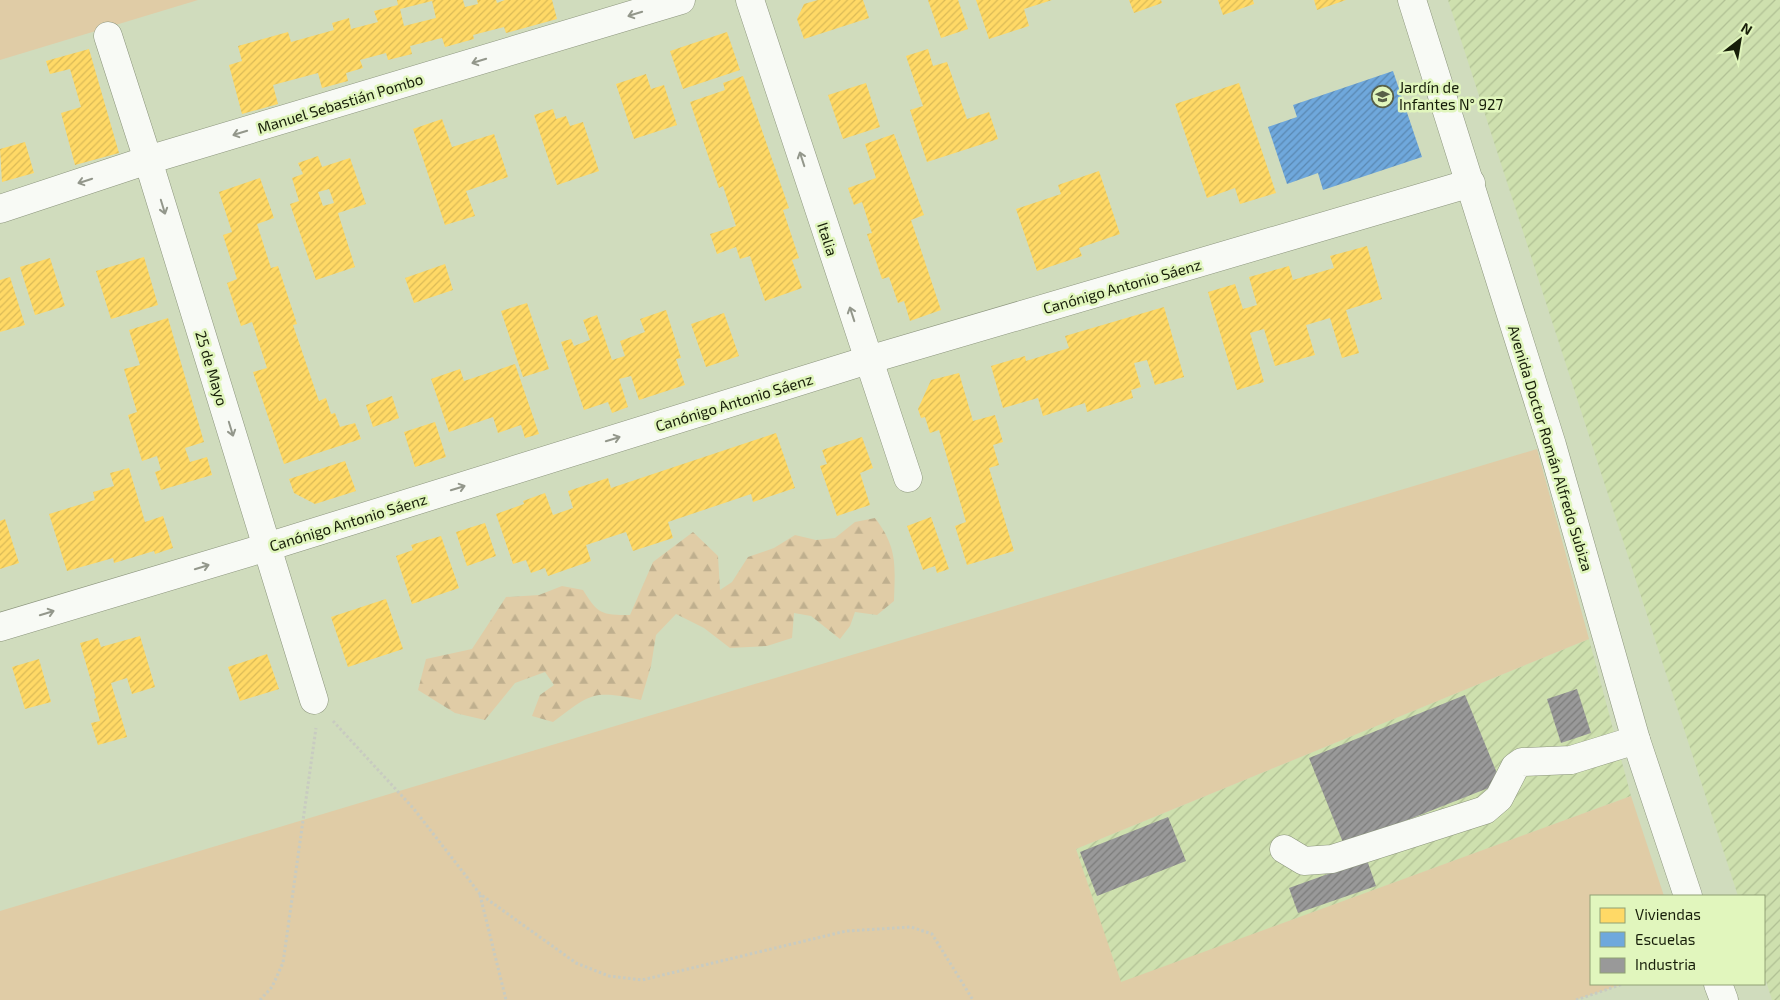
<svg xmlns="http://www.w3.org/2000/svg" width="1780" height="1000" font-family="'Exo 2',sans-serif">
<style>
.industrial{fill:url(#industrial-furrows)}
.green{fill:#e0cca6}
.forest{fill:url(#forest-firs)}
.homes{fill:url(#homes-hatch);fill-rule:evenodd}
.schools{fill:url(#schools-hatch)}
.industry{fill:url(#industry-hatch)}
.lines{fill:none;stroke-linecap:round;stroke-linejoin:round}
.minor-casing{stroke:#8b947c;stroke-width:29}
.major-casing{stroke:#8b947c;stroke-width:29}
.path{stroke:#c8cbc1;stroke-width:3;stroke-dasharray:2.5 2.5;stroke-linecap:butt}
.minor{stroke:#f8faf5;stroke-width:28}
.major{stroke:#f8faf5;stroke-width:28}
.oneway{stroke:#93978b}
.labels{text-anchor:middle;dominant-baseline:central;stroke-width:5;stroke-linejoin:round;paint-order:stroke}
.poi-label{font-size:15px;fill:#171e09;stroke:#e1f6bd;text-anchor:start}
.street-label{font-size:15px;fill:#171e09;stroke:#e1f6bd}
</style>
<defs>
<pattern id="industrial-furrows" width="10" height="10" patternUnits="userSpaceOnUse" patternTransform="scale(1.25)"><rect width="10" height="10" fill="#cee0ae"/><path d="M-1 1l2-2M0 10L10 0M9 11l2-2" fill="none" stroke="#b0c094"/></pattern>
<pattern id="forest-firs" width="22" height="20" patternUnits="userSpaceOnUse" patternTransform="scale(1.25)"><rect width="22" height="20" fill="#e0cca6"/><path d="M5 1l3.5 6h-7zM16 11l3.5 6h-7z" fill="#bfaf8e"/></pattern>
<pattern id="homes-hatch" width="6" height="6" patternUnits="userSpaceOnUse" patternTransform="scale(1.25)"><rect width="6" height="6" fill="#ffd966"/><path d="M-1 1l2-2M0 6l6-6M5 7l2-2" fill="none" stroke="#daba57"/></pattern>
<pattern id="schools-hatch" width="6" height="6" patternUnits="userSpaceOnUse" patternTransform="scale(1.25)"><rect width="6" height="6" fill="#6fa8dc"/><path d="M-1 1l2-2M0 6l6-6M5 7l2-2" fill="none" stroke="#5a88b1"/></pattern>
<pattern id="industry-hatch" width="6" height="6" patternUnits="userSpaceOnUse" patternTransform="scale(1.25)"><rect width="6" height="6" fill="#999"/><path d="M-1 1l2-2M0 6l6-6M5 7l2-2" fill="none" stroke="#7c7c7b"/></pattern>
</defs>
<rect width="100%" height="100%" fill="#d0dcbd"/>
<!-- industrial -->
<g class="industrial">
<path d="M1448,0H1780V1000H1772L1764,975V896H1738Z"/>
<path d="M1589,639L1631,796L1120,983L1076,849Z"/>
</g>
<!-- green -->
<g class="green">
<path d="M0,0H198L0,60Z"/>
<path d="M1537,449L1589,639L1076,849L1121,982L1631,796L1664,896H1591V984H1623L1575,1000H0V911Z"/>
</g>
<!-- forest -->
<path class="forest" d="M875,518C898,548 895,566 894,601L877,615L855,612L850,626L840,639L811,616L794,613L792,638L767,646L730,648L704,628L676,614L656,635L651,666L641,700C592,690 592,693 553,722L532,716L540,695L554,685L545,672L515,683L485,720L455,713L418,690L426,659L472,649L506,597L539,595L562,586L583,590C598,614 601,615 630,615L653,562L693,532L718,556L720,590L732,582L748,557L774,548L795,535L816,540L835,538L855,522Z"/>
<!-- homes -->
<g class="homes">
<path d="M397,0H463L465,7L478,4L477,0H496L497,3L505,0H552L557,19L506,33L504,27L473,35L474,39L445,47L442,38L410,46L412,54L388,60L386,53L360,60L363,68L346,73L348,81L322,88L318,73L273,85L278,104L242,114L229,65L242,61L238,46L288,32L291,42L334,30L332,23L349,18L351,29L378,22L374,11L398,5ZM432,1L436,18L404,26L400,9Z"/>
<path d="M818,0H863L869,18L804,39L797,19L804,4Z"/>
<path d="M928,0H958L968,29L941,38Z"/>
<path d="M976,0H1052L1024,9L1029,26L989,39Z"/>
<path d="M1129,0H1161L1162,3L1134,13Z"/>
<path d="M1218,0H1253L1254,4L1223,15Z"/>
<path d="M1314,0H1346L1317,10Z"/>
<path d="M727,32L740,70L683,89L670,51Z"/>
<path d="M89,49L119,153L75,165L61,113L81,107L70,69L50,74L46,61Z"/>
<path d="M928,49L933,66L947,62L967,119L989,112L998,139L927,162L910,110L923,106L906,56Z"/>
<path d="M646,74L651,89L664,85L677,125L634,139L616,84Z"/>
<path d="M743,76L789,208L783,210L799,258L792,260L802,288L765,301L750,256L740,259L736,247L717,254L710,234L736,226L723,186L719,188L690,102L725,90L723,83Z"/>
<path d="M866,83L880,127L843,139L828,95Z"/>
<path d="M1239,83L1276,193L1240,204L1235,188L1207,198L1175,104Z"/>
<path d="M553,109L556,119L566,116L570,126L583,122L599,171L557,185L534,115Z"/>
<path d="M442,119L452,147L494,134L508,177L466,191L475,216L445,225L413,129Z"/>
<path d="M894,134L924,215L911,220L941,310L910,321L904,301L898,303L889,277L882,279L867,234L872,233L862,202L854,205L848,188L876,178L865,144Z"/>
<path d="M25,142L34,173L2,182L0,149Z"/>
<path d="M318,156L322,167L350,158L366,204L338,213L355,267L316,280L290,204L299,201L292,178L303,174L298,163ZM329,189L334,203L323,206L318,192Z"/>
<path d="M1099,171L1120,234L1079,248L1082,256L1037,271L1016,209L1061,194L1058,185Z"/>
<path d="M260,178L274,218L257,224L271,268L278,266L297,324L293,325L319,401L326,398L331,414L335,413L340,427L355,423L361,439L284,464L253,372L267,368L252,322L241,326L227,283L237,279L223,235L232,232L219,192Z"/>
<path d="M1367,246L1382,299L1346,310L1359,353L1342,358L1330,318L1306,325L1315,355L1275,366L1264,329L1250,333L1264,382L1237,390L1208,292L1235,284L1243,309L1257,305L1249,277L1289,266L1293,280L1334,268L1330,256Z"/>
<path d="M144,257L158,305L111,319L96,271Z"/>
<path d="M50,258L65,306L35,315L20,267Z"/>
<path d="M445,264L453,290L414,303L405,278Z"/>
<path d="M10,277L25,325L0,332V280Z"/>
<path d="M527,303L549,369L523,377L501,311Z"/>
<path d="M1164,307L1184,377L1155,385L1147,360L1134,363L1141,387L1131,390L1133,398L1087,412L1085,403L1043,416L1038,398L1003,408L991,366L1025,356L1026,361L1069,348L1065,336Z"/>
<path d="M666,310L681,358L676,359L685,385L639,400L631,376L619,379L628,407L612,413L608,402L584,410L561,342L571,339L574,346L590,340L583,320L597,315L612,360L625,356L620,341L645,332L640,319Z"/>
<path d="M724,313L739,356L706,367L691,324Z"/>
<path d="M168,318L204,442L185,448L190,462L207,457L212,475L161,490L155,472L161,470L157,456L142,461L128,415L137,412L124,369L140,365L129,330Z"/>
<path d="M515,364L539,434L525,438L521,425L498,433L493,417L449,432L431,379L460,369L464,381Z"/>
<path d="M959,373L973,421L995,415L1003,442L993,445L999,465L989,468L1014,551L967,565L955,526L966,522L939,430L930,433L925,417L921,418L918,409L931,380Z"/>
<path d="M392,396L399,418L373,427L366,405Z"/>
<path d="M435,422L446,457L415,467L404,432Z"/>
<path d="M776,433L795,488L753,502L751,494L668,522L673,538L633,551L626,532L586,545L591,561L548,576L545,568L531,573L526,560L513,564L496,514L524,504L523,501L545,493L553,515L573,508L568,491L608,478L611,488Z"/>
<path d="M862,437L873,468L860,473L870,505L837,516L820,466L827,464L822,450Z"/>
<path d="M345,461L356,491L315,504L294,493L289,479Z"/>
<path d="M129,468L145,522L163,516L173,548L155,554L154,551L114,563L113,558L67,571L49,514L95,500L93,492L114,486L110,473Z"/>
<path d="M931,517L949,569L937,573L935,566L923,570L907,526Z"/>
<path d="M5,519L19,563L0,569V521Z"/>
<path d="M485,523L496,556L467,566L456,532Z"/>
<path d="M441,536L459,588L412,604L396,556L413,550L411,545Z"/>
<path d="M386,599L403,649L348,667L331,617Z"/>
<path d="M140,636L155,687L132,694L127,678L111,683L127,737L98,745L91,723L100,721L94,699L96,698L80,643L98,638L101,647Z"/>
<path d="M267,654L279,689L240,701L228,667Z"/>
<path d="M39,659L51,702L25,709L12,667Z"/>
</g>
<!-- schools -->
<path class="schools" d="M1393,71L1422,157L1323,190L1318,173L1287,184L1268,127L1297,117L1293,105Z"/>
<!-- industry -->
<g class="industry">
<path d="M1577,689L1591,733L1561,743L1547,699Z"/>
<path d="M1465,695L1501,783L1344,845L1309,758Z"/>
<path d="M1168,817L1186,861L1097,896L1080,852Z"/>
<path d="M1367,860L1376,886L1298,913L1289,888Z"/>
</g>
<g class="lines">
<defs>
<g id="minor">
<path d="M750,0L908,478"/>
<path d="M108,36L148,160L314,700"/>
<path d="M0,209L148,160L681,0"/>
<path d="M0,627L267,547L868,360L1471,183"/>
<path d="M1284,849L1304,861L1332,859L1485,810L1499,798L1515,767L1522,762L1571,760L1636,740"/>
</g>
<g id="major">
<path d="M1412,0L1552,445L1636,740L1688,896"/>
<path d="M1718,984L1724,1000"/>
</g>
</defs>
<!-- minor casing -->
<use href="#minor" class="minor-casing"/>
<!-- major casing -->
<use href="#major" class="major-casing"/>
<!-- path -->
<g class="path">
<path d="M333,721L414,809L480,894L576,963L609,976L642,980L846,931L911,927L932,934L973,1000"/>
<path d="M480,895L506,1000"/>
<path d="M260,1000L272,987L283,963L316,728"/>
<path d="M1576,1000L1623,984"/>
</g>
<!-- minor -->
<use href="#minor" class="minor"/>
<!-- major -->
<use href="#major" class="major"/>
</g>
<!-- one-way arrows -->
<defs><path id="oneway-shaft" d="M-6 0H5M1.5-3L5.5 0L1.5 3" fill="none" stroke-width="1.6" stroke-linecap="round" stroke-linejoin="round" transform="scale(1.25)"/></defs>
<g class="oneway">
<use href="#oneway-shaft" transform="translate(635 14) rotate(163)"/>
<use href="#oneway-shaft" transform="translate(479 61) rotate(163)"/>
<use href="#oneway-shaft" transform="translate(240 133) rotate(163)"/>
<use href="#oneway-shaft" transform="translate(802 159) rotate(-108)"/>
<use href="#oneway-shaft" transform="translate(85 181) rotate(162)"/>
<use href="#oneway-shaft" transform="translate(163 207) rotate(73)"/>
<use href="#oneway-shaft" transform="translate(852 314) rotate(-108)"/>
<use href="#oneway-shaft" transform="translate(231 429) rotate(73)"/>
<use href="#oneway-shaft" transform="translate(613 439) rotate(-17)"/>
<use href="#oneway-shaft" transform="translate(458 488) rotate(-17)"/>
<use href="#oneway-shaft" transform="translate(202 567) rotate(-17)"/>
<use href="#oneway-shaft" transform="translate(47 613) rotate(-17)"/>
</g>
<!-- icons -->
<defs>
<symbol id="school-ring" viewBox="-11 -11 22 22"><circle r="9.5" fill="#e1f6bd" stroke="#586048" stroke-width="1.5"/><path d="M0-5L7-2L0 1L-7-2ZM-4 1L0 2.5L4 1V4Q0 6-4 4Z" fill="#586048"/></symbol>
</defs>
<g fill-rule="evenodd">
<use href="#school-ring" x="1370" y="84" width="25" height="25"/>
</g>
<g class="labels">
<!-- poi labels -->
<g class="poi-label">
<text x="1399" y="87">Jardín de<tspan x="1399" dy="17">Infantes N° 927</tspan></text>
</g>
<!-- street labels -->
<g class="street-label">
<text transform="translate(340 103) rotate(-17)">Manuel Sebastián Pombo</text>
<text transform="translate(828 239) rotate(72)">Italia</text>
<text transform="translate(1122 286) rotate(-16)">Canónigo Antonio Sáenz</text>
<text transform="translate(212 368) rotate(73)">25 de Mayo</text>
<text transform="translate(734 402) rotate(-17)">Canónigo Antonio Sáenz</text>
<text transform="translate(1551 448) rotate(73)">Avenida Doctor Román Alfredo Subiza</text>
<text transform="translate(348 522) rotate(-17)">Canónigo Antonio Sáenz</text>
</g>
</g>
<!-- legend -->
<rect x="1590" y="895" width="175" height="90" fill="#e1f6bd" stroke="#90a075"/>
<rect x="1600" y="908" width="25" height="15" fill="#ffd966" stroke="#90a075"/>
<text x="1635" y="920" font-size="15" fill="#171e09">Viviendas</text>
<rect x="1600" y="932" width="25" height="15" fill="#6fa8dc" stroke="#90a075"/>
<text x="1635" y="945" font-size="15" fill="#171e09">Escuelas</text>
<rect x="1600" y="958" width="25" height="15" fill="#999999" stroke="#90a075"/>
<text x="1635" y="970" font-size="15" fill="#171e09">Industria</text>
<!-- north arrow -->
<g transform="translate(1740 40) rotate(31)" stroke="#e1f6bd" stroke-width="4" paint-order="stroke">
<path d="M0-4L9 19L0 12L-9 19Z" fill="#171e09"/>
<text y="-8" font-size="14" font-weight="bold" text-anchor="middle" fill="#171e09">N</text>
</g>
</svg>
